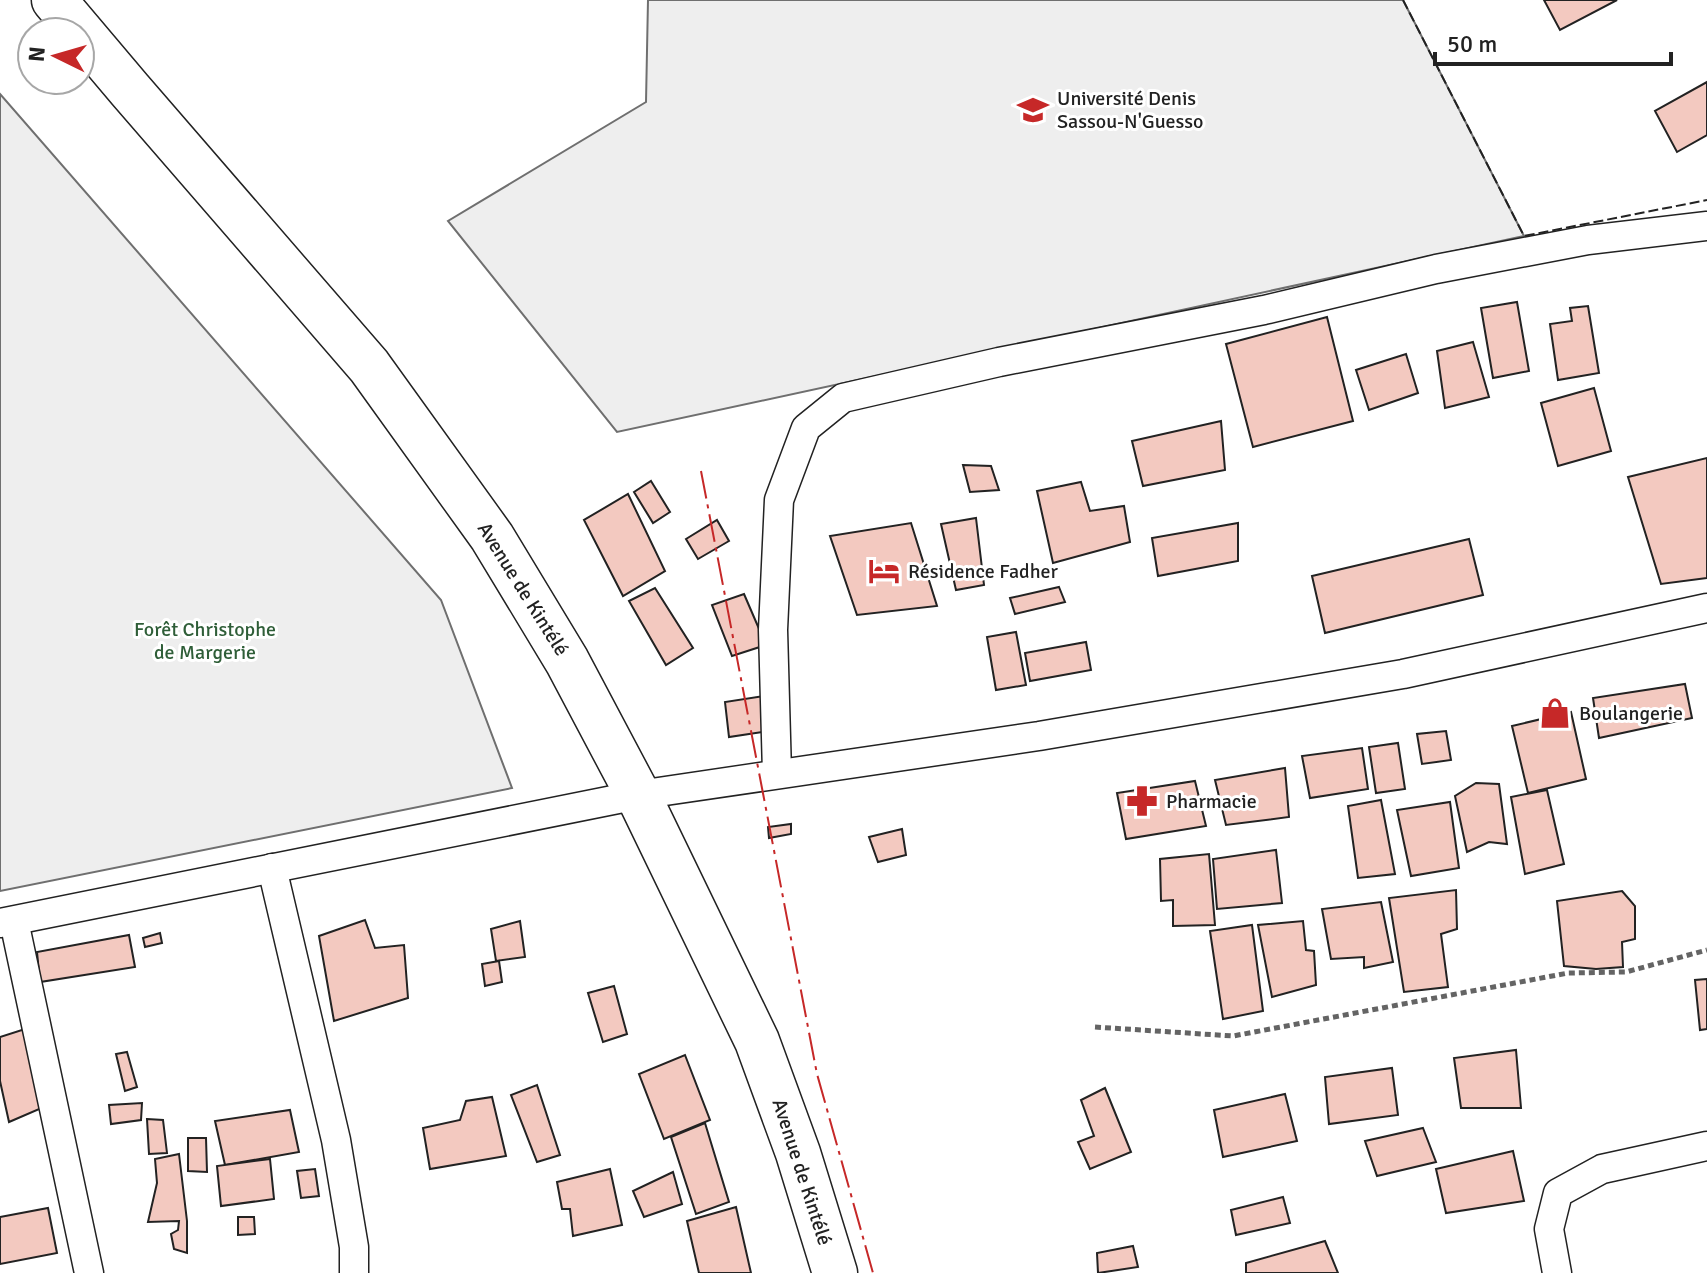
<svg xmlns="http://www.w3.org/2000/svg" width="1707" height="1273" font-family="Signika,sans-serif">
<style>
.green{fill:#eee;stroke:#6f6f6f;stroke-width:2}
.building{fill:#f3c9c0;stroke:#222;stroke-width:2}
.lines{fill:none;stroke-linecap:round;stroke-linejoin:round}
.street-casing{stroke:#222;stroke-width:31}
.primary-casing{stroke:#222;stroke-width:47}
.path{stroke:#646464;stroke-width:5;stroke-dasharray:6 4;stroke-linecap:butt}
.street{stroke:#fff;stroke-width:28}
.primary{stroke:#fff;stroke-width:44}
.fence{stroke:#222;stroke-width:2;stroke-dasharray:10 4;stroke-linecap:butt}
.power{stroke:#c62828;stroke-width:2;stroke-dasharray:28 6 4 6;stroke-linecap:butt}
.labels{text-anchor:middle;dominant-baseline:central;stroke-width:6;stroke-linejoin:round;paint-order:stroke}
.poi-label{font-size:20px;fill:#222;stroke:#fff;text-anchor:start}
.street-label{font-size:20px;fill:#222;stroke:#fff}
.park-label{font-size:20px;fill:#2f5e38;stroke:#fff}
</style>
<rect width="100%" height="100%" fill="#fff"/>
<!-- green -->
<g class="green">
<path d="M648,0H1403L1524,236L617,432L448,221L646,102Z"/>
<path d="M0,94L441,600L512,788L0,891Z"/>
</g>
<!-- building -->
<g class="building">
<path d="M1544,0H1617L1560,30Z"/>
<path d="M1707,82V135L1677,152L1655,111Z"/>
<path d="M1517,302L1529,371L1493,378L1481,308Z"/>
<path d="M1588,306L1599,373L1558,380L1550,324L1572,321L1570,308Z"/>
<path d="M1327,317L1353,421L1253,447L1226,344Z"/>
<path d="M1473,342L1489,397L1445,408L1437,351Z"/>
<path d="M1406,354L1418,393L1369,410L1356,370Z"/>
<path d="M1594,388L1611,451L1558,466L1541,403Z"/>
<path d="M1221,421L1225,470L1143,486L1132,441Z"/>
<path d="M1707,458V578L1661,584L1628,477Z"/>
<path d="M963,465L991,466L999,490L970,492Z"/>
<path d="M651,481L670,512L653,523L634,492Z"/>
<path d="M1081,482L1090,511L1124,506L1130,542L1053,563L1037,491Z"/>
<path d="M628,494L665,571L623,596L584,520Z"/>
<path d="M976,518L984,585L956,590L941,524Z"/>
<path d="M717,520L729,541L698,559L686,539Z"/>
<path d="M911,523L937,606L857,615L830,536Z"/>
<path d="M1238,523V561L1158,576L1152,538Z"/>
<path d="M1469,539L1483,595L1325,633L1312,576Z"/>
<path d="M1059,587L1065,602L1015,614L1010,598Z"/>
<path d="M655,588L693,648L666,665L629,601Z"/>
<path d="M744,594L766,645L732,656L712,605Z"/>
<path d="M1016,632L1026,685L996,690L987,637Z"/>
<path d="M1086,642L1091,670L1030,681L1025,653Z"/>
<path d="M1685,684L1692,718L1599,738L1593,698Z"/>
<path d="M764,696L769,731L729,737L725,702Z"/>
<path d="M1571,712L1586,779L1528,793L1512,726Z"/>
<path d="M1446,731L1451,760L1422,764L1417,734Z"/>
<path d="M1398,743L1405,789L1376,793L1369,747Z"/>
<path d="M1362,748L1368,789L1310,798L1302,756Z"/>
<path d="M1285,768L1289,817L1226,825L1215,780Z"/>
<path d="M1195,781L1206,826L1126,839L1117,793Z"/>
<path d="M1476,783L1499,784L1507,844L1489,842L1467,852L1455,796Z"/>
<path d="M1547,790L1564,864L1525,874L1511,797Z"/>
<path d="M1381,800L1395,874L1358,878L1348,806Z"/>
<path d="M1450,802L1459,868L1411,876L1397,810Z"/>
<path d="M791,824V834L769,838L768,827Z"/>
<path d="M902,829L906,855L878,862L869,837Z"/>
<path d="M1276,850L1282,903L1217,909L1213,859Z"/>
<path d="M1209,854L1215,925L1173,926V900L1161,901L1160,859Z"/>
<path d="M1456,890L1457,929L1441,934L1448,987L1404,992L1389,898Z"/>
<path d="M1622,891L1635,906V939L1622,942L1623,967L1596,969L1564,966L1557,901Z"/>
<path d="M1381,902L1393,962L1364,968V957L1331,959L1322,909Z"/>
<path d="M365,920L375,948L404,945L408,998L334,1021L319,936Z"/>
<path d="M520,921L525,957L496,961L491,929Z"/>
<path d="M1303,921L1306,950L1314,951L1316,985L1272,997L1258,925Z"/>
<path d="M1252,925L1263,1011L1223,1019L1210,931Z"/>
<path d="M160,933L162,943L145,947L143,938Z"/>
<path d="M129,935L135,967L40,982L37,952Z"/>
<path d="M499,961L502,982L485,986L482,964Z"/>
<path d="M1707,979V1029L1700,1030L1695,980Z"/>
<path d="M614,986L627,1034L603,1042L588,993Z"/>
<path d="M25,1029L44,1107L9,1122L0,1081V1037Z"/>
<path d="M1516,1050L1521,1108H1461L1454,1058Z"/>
<path d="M127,1052L137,1087L125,1091L116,1054Z"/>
<path d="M685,1055L710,1120L664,1139L639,1074Z"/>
<path d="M1392,1068L1398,1115L1329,1124L1325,1077Z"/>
<path d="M537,1085L560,1155L537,1162L511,1095Z"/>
<path d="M1105,1088L1131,1152L1090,1169L1078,1142L1094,1136L1081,1100Z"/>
<path d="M1285,1094L1297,1141L1223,1157L1214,1110Z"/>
<path d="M492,1097L506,1156L430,1169L423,1128L460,1120L466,1101Z"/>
<path d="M142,1103L141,1120L111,1124L109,1105Z"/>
<path d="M290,1110L299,1152L225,1165L215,1121Z"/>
<path d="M147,1119L163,1120L167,1153L149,1154Z"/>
<path d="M705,1123L729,1202L696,1214L671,1137Z"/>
<path d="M1423,1128L1436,1162L1377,1176L1365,1141Z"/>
<path d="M188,1138H206L207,1172L188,1171Z"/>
<path d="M1513,1151L1524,1201L1446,1213L1436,1169Z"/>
<path d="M179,1154L187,1221V1253L174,1249L171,1234L178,1230L179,1221L148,1222L157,1183L155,1159Z"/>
<path d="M270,1159L274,1199L221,1206L217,1166Z"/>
<path d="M315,1169L319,1196L301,1198L297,1171Z"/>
<path d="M610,1169L622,1225L573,1236L570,1209H562L557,1182Z"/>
<path d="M673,1172L682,1204L644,1217L633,1191Z"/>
<path d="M1283,1197L1290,1223L1236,1235L1231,1210Z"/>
<path d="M736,1207L751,1273H699L687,1221Z"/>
<path d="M48,1208L57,1253L0,1264V1217Z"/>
<path d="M238,1217H254L255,1234L238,1235Z"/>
<path d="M1325,1241L1338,1273H1246V1263Z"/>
<path d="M1133,1246L1138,1267L1098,1273L1097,1253Z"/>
</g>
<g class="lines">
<defs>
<g id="street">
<path d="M777,773L773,630L779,500L806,428L843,398L999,362L1264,310L1436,269L1588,240L1707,226"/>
<path d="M272,868L336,1140L354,1247V1273"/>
<path d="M14,921L89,1273"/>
<path d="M0,923L638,795L1039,736L1403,674L1707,608"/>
<path d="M1557,1273L1549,1229L1558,1193L1602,1169L1707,1146"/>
</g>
<path id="primary" d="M54,0L130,90L369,366L492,537L567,661L638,795L757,1041L798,1153L835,1273"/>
</defs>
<!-- street casing -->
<use href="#street" class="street-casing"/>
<!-- primary casing -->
<use href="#primary" class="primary-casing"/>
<!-- path -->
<path class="path" d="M1095,1027L1233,1036L1568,973L1626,972L1707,950"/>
<!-- street -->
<use href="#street" class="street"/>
<!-- primary -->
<use href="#primary" class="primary"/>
<!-- fence -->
<path class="fence" d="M1403,0L1524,236L1707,200"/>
<!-- power -->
<path class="power" d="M701,471L817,1074L873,1273"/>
</g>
<!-- icons -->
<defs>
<symbol id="university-bare" viewBox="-9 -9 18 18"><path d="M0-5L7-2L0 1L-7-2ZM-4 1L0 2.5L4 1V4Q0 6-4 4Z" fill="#c62828" stroke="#fff" stroke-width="2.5" paint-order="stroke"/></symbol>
<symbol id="hotel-bare" viewBox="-9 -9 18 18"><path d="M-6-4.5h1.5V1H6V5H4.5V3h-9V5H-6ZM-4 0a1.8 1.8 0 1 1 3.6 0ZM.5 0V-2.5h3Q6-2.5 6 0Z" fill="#c62828" stroke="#fff" stroke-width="2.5" paint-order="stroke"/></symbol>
<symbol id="shop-bare" viewBox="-9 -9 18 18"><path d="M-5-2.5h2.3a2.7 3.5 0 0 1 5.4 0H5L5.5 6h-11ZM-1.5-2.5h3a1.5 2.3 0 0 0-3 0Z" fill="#c62828" stroke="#fff" stroke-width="2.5" paint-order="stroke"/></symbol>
<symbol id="pharmacy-bare" viewBox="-9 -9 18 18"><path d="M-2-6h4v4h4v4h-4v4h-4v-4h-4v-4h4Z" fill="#c62828" stroke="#fff" stroke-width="2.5" paint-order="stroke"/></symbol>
</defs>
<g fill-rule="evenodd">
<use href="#university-bare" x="1011" y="88" width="44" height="44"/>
<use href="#hotel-bare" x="862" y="549" width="44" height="44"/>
<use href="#shop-bare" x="1533" y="691" width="44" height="44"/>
<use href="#pharmacy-bare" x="1120" y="779" width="44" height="44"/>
</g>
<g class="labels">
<!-- poi labels -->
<g class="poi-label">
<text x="1057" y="98">Université Denis<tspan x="1057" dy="23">Sassou-N'Guesso</tspan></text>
<text x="908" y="571">Résidence Fadher</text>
<text x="1579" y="713">Boulangerie</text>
<text x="1166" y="801">Pharmacie</text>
</g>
<!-- street labels -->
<g class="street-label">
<text transform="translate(523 589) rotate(58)">Avenue de Kintélé</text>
<text transform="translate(802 1172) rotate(72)">Avenue de Kintélé</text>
</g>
<!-- park labels -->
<g class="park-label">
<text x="205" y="629">Forêt Christophe<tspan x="205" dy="23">de Margerie</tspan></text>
</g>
</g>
<!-- north arrow -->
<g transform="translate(56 56) rotate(275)"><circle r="38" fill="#ffffff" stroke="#a7a7a7" stroke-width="2"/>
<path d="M0-6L14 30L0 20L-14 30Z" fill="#c62828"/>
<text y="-12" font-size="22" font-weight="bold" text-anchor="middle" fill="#222222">N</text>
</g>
<!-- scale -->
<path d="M1435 52v12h236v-12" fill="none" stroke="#222222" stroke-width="4"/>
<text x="1447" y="52" font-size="24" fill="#222222" stroke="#ffffff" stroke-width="6" paint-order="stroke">50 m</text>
</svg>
